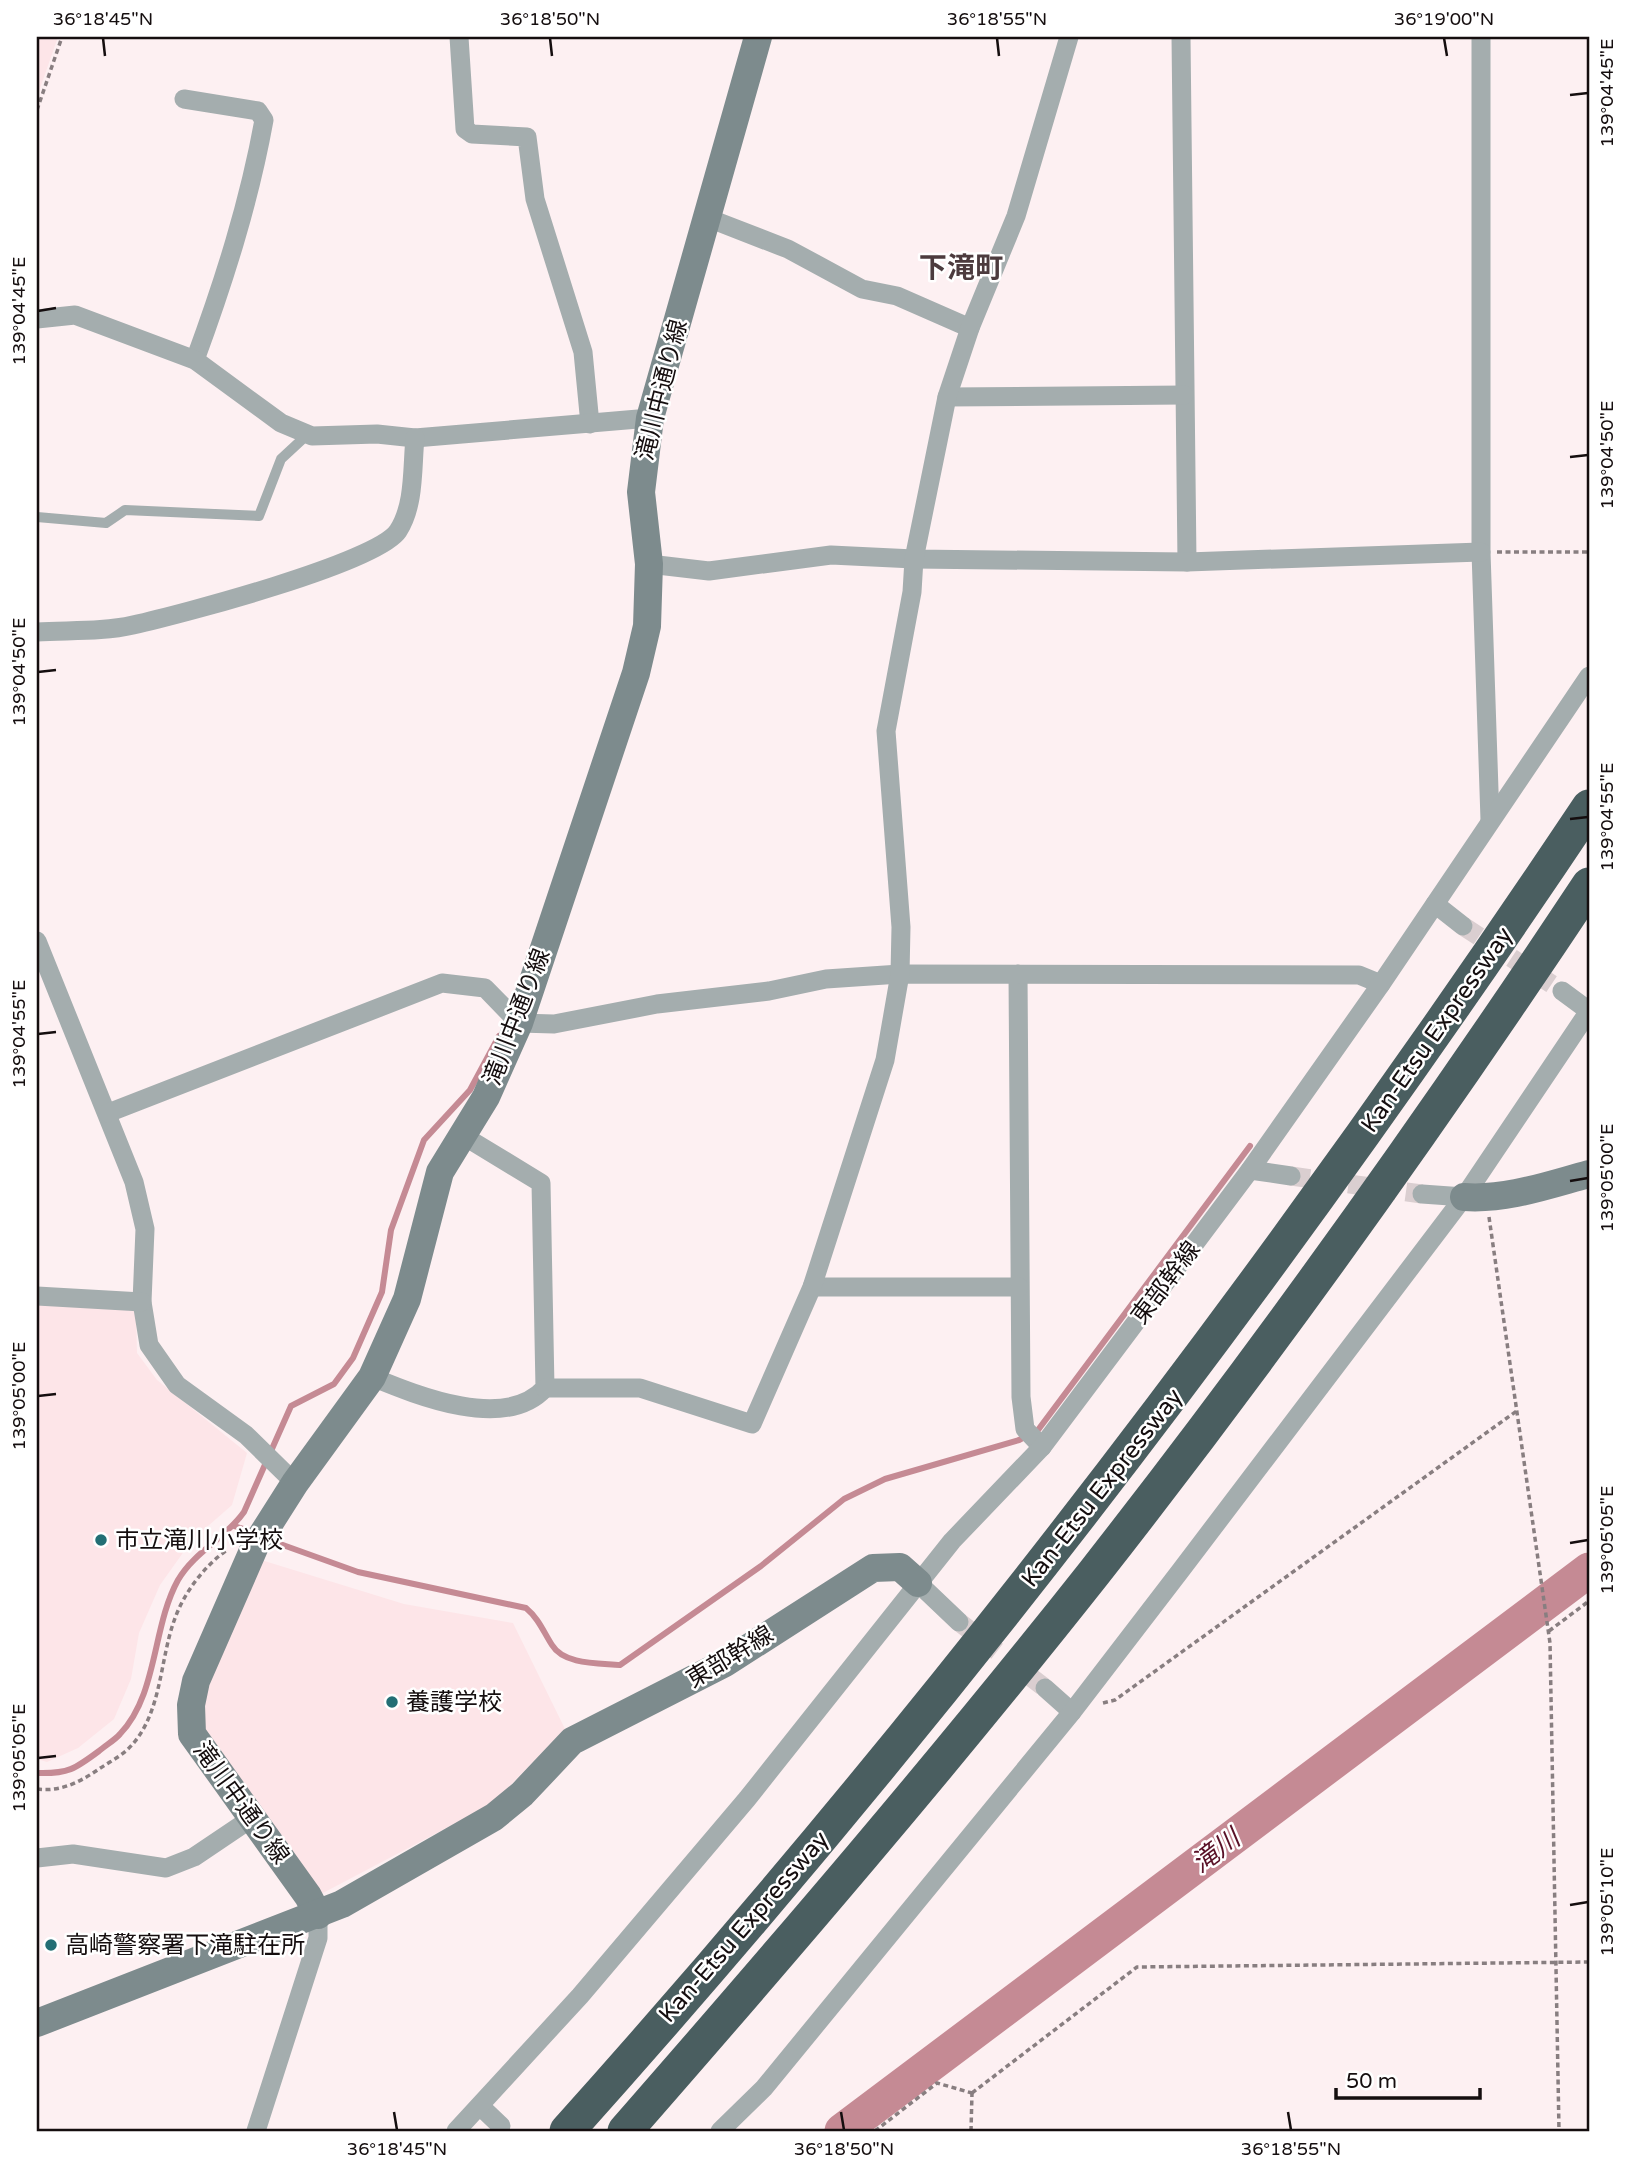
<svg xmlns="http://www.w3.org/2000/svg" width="1626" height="2168" font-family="'Varela Round','Noto Sans JP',sans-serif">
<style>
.built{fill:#fde5e8}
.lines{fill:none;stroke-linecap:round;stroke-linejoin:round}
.stream{stroke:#c58a94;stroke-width:6}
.river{stroke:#c58a94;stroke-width:35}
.street-tunnel{stroke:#daced0;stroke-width:19;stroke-dasharray:19 10;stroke-linecap:butt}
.path{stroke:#887e80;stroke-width:3.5;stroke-dasharray:5 3.5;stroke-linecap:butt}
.lane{stroke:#a4adae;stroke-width:10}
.street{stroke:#a4adae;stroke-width:19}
.secondary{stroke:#7d8b8d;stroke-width:28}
.highway{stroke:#4a5e60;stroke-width:35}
.ticks{fill:none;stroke:#150e0f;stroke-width:2.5}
.poi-dot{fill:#236e74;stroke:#fff;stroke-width:2.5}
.labels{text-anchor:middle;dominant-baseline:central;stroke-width:5;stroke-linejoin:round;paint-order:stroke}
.street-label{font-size:24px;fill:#150e0f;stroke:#fff}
.poi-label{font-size:24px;fill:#150e0f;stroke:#fff;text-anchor:start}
.water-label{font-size:26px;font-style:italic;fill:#581026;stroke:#fff}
.quarter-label{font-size:28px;font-weight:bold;fill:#4c3b3e;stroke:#fff}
.neatline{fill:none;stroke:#150e0f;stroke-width:2.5}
.ticks-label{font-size:18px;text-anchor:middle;fill:#150e0f}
</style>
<rect width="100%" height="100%" fill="#fdf0f2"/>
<!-- built -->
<g class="built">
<path d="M37,37H58L37,97Z"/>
<path d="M37,1305L131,1306L136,1312L137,1353L157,1380L247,1453L232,1505L192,1540L160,1585L139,1633L131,1679L114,1719L78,1748L47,1762L37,1759Z"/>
<path d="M258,1559L404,1604L513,1623L565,1729L492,1804L321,1894L205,1739V1689Z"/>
</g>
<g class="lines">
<!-- stream -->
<g class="stream">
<path d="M234,1526L253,1532"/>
<path d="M269,1540L358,1572L526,1608C539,1619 543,1631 552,1645C564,1665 599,1663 620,1665L761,1566L844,1499L885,1479L1019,1440L1038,1430L1250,1146"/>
<path d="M37,1773C68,1774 75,1769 99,1751C106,1745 115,1740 120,1734C158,1694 152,1627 178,1580C195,1551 226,1538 244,1512L291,1406L334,1384L353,1358L382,1292L391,1230L424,1140L470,1090L499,1036"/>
</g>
<!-- river -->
<path class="river" d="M842,2131L1589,1570"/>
<!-- street-tunnel -->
<g class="street-tunnel">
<path d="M1463,926L1562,991"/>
<path d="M1291,1176L1422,1194"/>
<path d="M959,1622L1045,1688"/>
</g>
<!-- path -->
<g class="path">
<path d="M37,110L62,37"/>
<path d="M1497,552H1589"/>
<path d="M1489,1217L1550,1643L1559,2131"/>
<path d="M1549,1631L1589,1601"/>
<path d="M1103,1703L1115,1700L1518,1410"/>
<path d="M37,1789C59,1792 78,1783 96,1771C106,1764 118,1758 127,1750C162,1717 159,1663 174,1621C183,1594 204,1566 227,1550"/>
<path d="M972,2093L1137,1967L1589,1962"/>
<path d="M875,2131L937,2083L972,2093"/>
<path d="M971,2131L972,2093"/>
</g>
<!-- lane -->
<path class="lane" d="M37,517L106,523L125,510L259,516L281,459L308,434"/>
<!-- street -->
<g class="street">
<path d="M459,37L465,129L472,134L527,137L535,199L583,352L590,424"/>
<path d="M1181,37L1187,562"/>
<path d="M1481,37V552L1490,820"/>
<path d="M184,99L258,111L264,120C249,203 224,281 195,360"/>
<path d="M708,218L788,249L862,289L897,296L970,328"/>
<path d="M37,319L75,315L195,360L281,423L312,436L377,434L415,438L650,418"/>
<path d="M947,397L1184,395"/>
<path d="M649,564L709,571L831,555L914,559L1187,562L1481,552"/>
<path d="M37,632C68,630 103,632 133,625C178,615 377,563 398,531C415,505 412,467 415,438"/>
<path d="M1435,904L1463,926"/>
<path d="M37,941L134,1182L145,1229L142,1302L149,1345L177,1385L246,1435L295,1483"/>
<path d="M1018,974L1021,1397L1025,1429L1042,1447"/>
<path d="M1562,991L1589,1011"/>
<path d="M108,1113L442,983L485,988L519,1023L554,1024L657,1004L769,991L826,979L900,974L1359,975L1381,984"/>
<path d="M1250,1170L1291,1176"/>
<path d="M1422,1194L1464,1197"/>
<path d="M812,1287H1019"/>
<path d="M37,1296L142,1302"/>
<path d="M372,1377C416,1395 505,1432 545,1388L541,1183L462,1135"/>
<path d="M545,1388H640L752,1424L812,1287L885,1060L900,974L901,927L886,731L912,592L914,559L947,397L970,328L1016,216L1069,37"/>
<path d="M918,1583L959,1622"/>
<path d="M1045,1688L1072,1712"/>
<path d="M37,1858L73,1854L166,1868L194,1857L252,1818"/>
<path d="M480,2106L501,2126"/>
<path d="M256,2131L318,1938V1915"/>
<path d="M456,2131L580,1996L747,1799L952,1541L1042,1447L1250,1170L1381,984L1589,676"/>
<path d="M720,2131L764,2088L1072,1712L1181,1570L1464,1197L1589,1011"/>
</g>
<!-- secondary -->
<g class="secondary">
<path d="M1464,1197C1507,1200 1548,1185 1589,1174"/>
<path d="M318,1915L308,1896L192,1734L191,1705L196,1681L255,1546L295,1483L372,1377L407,1299L440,1172L486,1097L519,1023L636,673L647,626L649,564L641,492L650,418L758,37"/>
<path d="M37,2023L342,1904L494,1817L522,1794L572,1741L725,1663L873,1568L900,1567L918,1583"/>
</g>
<!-- highway -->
<g class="highway">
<path d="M567,2131C941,1714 1278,1272 1589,807"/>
<path d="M625,2131C785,1948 943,1764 1094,1573C1268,1351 1433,1120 1589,885"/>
</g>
</g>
<!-- ticks -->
<path class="ticks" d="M103,38L105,56M550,38L552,56M997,38L999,56M1444,38L1447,56M1570,95L1588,93M38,311L56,308M1570,457L1588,455M38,672L56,670M1570,819L1588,817M38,1034L56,1032M1570,1181L1588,1178M38,1396L56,1394M1570,1543L1588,1540M38,1758L56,1756M1570,1905L1588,1902M394,2112L397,2130M841,2112L844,2130M1288,2112L1291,2130"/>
<!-- markers -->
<g class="poi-dot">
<circle cx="101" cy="1540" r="7"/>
<circle cx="392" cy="1702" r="7"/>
<circle cx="51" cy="1945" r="7"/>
</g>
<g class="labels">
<!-- street labels -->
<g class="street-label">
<text transform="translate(662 390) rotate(-76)">滝川中通り線</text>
<text transform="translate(517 1017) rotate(-69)">滝川中通り線</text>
<text transform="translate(1437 1030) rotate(-55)">Kan-Etsu Expressway</text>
<text transform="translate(1166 1283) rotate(-53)">東部幹線</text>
<text transform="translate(1102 1488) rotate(-52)">Kan-Etsu Expressway</text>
<text transform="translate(730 1657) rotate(-31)">東部幹線</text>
<text transform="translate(241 1803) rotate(54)">滝川中通り線</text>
<text transform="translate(744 1927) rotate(-49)">Kan-Etsu Expressway</text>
</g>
<!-- poi labels -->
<g class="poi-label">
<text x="115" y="1540">市立滝川小学校</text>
<text x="406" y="1702">養護学校</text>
<text x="65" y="1945">高崎警察署下滝駐在所</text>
</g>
<!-- water labels -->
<g class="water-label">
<text transform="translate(1216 1851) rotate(-37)">滝川</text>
</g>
<!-- quarter labels -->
<g class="quarter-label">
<text x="961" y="268">下滝町</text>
</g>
</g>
<!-- border -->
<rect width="1626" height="2168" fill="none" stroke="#ffffff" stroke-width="77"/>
<!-- scale -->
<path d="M1336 2088v10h144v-10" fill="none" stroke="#150e0f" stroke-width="3.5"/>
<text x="1346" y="2088" font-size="21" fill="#150e0f" stroke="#ffffff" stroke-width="5" paint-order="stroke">50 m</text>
<rect x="38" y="38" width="1550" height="2092" class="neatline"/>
<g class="ticks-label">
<text x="103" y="25">36°18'45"N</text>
<text x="550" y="25">36°18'50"N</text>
<text x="997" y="25">36°18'55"N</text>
<text x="1444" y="25">36°19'00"N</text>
<text transform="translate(1607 93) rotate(-90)" y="6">139°04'45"E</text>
<text transform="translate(19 311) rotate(-90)" y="6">139°04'45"E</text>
<text transform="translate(1607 455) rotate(-90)" y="6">139°04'50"E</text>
<text transform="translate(19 672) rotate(-90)" y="6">139°04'50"E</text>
<text transform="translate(1607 817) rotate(-90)" y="6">139°04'55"E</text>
<text transform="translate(19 1034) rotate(-90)" y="6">139°04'55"E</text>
<text transform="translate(1607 1178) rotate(-90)" y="6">139°05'00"E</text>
<text transform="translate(19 1396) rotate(-90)" y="6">139°05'00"E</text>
<text transform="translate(1607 1540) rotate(-90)" y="6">139°05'05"E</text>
<text transform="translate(19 1758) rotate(-90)" y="6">139°05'05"E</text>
<text transform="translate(1607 1902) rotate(-90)" y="6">139°05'10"E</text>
<text x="397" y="2155">36°18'45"N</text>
<text x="844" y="2155">36°18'50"N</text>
<text x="1291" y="2155">36°18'55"N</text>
</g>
</svg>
